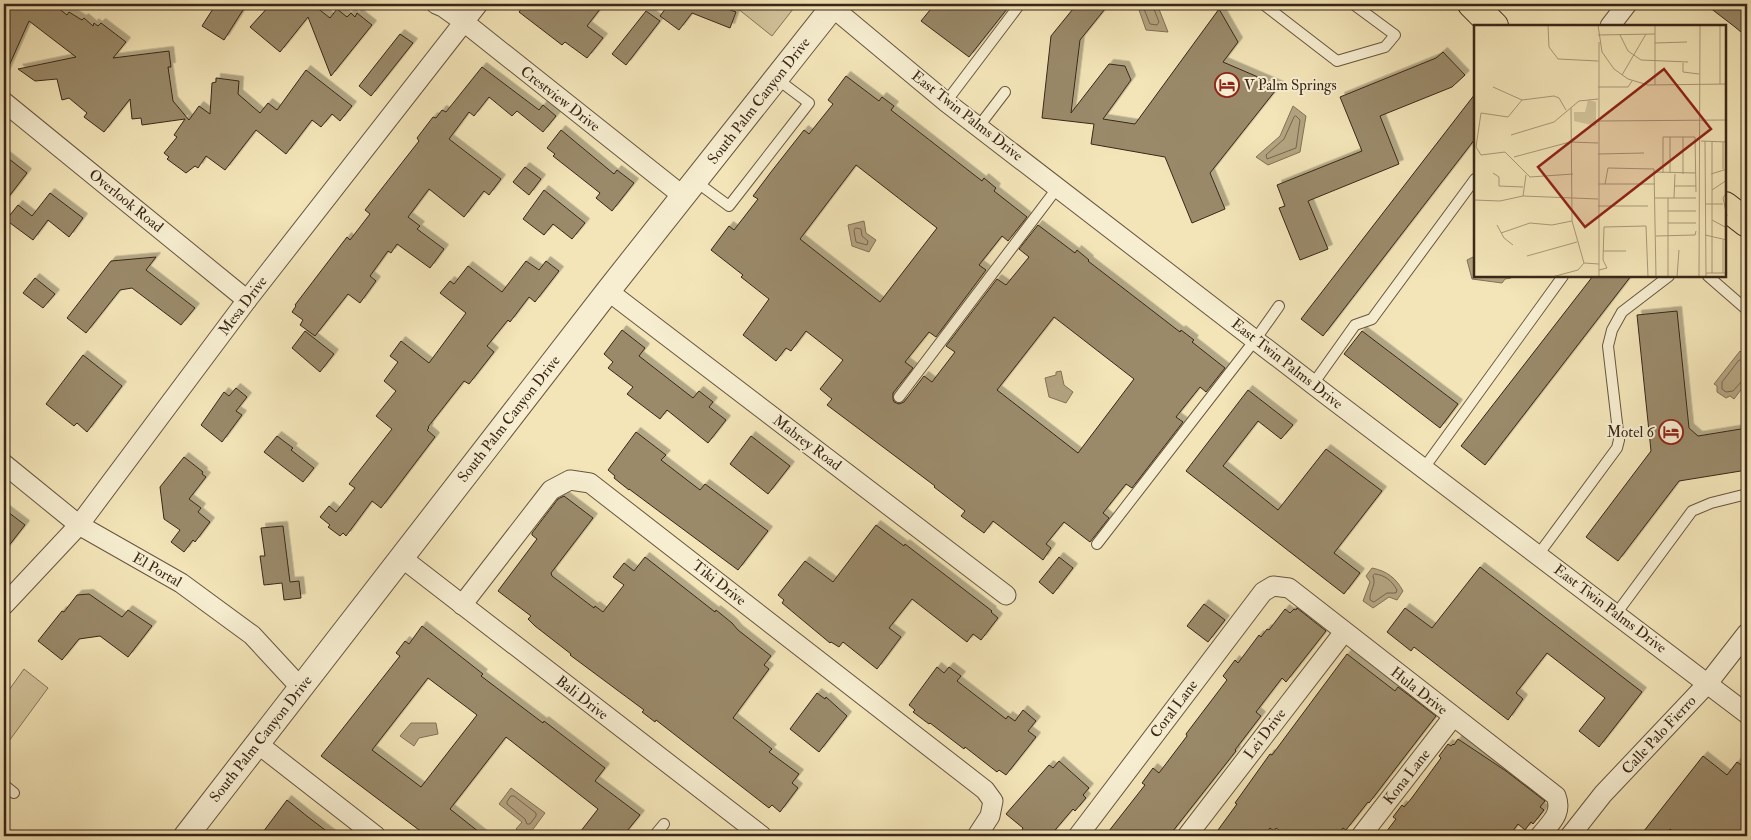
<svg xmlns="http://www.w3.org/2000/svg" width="1751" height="840" font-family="'IM FELL Double Pica',serif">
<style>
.green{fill:#d3c59d;stroke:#86765a}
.water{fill:#b4a481;stroke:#837257}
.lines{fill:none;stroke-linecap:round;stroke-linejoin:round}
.shore{stroke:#76664c;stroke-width:1}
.building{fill:#9a8a6b;stroke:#392717;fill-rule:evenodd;filter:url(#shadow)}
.service-casing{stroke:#68563f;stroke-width:12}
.minor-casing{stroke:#68563f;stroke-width:21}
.tertiary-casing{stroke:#68563f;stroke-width:26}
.primary-casing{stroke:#392717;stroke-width:30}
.service{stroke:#f7eed1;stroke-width:10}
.minor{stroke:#f7eed1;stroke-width:19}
.tertiary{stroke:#f7eed1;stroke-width:24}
.primary{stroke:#f3e5b8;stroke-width:28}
.labels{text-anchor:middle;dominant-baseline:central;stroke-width:4;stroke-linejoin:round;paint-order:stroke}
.poi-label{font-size:15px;fill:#392717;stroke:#f7eed1;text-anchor:start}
.street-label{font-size:15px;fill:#392717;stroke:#f7eed1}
.inset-road{fill:none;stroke:#a99978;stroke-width:1}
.view{fill:#8f2418;fill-opacity:0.15;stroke:#8f2418;stroke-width:2.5}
.inset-edge{fill:none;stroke:#392717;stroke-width:2.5}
</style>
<defs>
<filter id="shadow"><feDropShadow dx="4.5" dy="-4.5" stdDeviation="0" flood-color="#0004"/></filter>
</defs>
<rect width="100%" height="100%" fill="#f3e5b8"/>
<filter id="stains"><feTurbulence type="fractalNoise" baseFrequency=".004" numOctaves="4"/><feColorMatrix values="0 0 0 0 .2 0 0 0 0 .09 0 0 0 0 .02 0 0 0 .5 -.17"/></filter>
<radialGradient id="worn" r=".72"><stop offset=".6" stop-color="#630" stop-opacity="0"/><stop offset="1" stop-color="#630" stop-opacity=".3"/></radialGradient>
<!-- green -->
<g class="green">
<path d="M732,4H797L772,36Z"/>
<path d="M24,669L48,688L9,741L4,737V697Z"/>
</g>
<!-- water -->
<g class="water">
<path d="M1137,4H1157L1168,32L1146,30Z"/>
<path d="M1293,106L1306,116L1300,152L1268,165L1256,157L1280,136Z"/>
<path d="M864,221L866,233L876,240L869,252L852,246L848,225Z"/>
<path d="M1475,256V276H1511V278L1505,279L1502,283L1472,279L1467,260Z"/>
<path d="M1740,351L1747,357V382L1734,399L1730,396L1726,398L1717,392V386L1714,384Z"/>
<path d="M1061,371L1064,385L1073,392L1066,403L1049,397L1045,378L1056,375V372Z"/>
<path d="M1372,568C1387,571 1396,578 1403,591L1397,600L1389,597L1373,608L1363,601L1370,582L1366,576Z"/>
<path d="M411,723H436L438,734L419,738L414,746L400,736Z"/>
<path d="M511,788L545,813L528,836H525L516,829L522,822L499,804Z"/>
</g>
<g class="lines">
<!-- shore -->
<g class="shore">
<path d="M1142,4L1150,24L1157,25L1159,22L1152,4"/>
<path d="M1296,116L1300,120L1296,148L1267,159L1266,155L1284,139L1294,117Z"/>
<path d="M856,228L861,229L862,236L868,241L867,245L856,242L854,231Z"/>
<path d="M1747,360H1739L1722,382V389L1726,392L1733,391L1742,381L1747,379"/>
<path d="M1375,574C1385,575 1392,581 1397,590L1396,593H1387L1374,602L1370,600C1369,591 1377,585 1373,576Z"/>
<path d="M511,796H514L536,813V816L530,824H527L525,819L507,804V802Z"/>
</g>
</g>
<!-- building -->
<g class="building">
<path d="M4,4H53L67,15L69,12L82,20L84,18L93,26L94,23L98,26L101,23L126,42L113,58L169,51L171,67H168L173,101L189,120L199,106L210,114L212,83L216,82V78L239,81L238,94L260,113L268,103L277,110L306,70L352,106L340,121L332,114L321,127L312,120L286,154L256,130L225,170L206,156L198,168L195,166L186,173L167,159L169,157L164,153L177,137L174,135L185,119L142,125L141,118L132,119L130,99L104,132L84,117L87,113L69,98L62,100L57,79L35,81L18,69L76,57L29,21L4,77Z"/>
<path d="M216,4H232L243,10L224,40L202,26Z"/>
<path d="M271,4H319L316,7L330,18L337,9L347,17L351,13L355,17L357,13L372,25L331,76L308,17L280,52L250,27Z"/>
<path d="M525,4H604L587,26L603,38L587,58L565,42L562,45L519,12Z"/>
<path d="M669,4H714L736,12L730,28L692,13L679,30L660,16Z"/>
<path d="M935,4H1011L969,57L921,21Z"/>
<path d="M1077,4H1109L1080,40L1071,113L1109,64L1125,66L1131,80L1103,119L1135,124L1219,9L1238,42L1223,62L1279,86L1210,173L1225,209L1192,223L1165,157L1091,144L1094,124L1042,118L1051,36Z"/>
<path d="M1705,4H1747V37L1735,27Z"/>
<path d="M646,11L660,21L626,65L612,54Z"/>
<path d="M400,34L413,43L371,96L359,86Z"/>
<path d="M1443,52L1465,75L1452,87L1380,116L1399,164L1308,201L1328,249L1300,260L1279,208L1285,206L1277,185L1362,151L1340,97L1436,58Z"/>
<path d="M482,67L539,110L543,105L556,116L543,132L517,111L512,116L489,97L474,116L469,112L449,139L501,179L489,195L484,191L464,217L429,189L408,217L420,226L417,229L444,249L430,268L397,244L391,253L388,251L370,276L376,281L360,303L348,294L315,336L300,325L303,320L292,312L296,306L295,305L347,237L350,240L370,214L365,210L419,141L417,138L433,117L436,118L442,110L446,112Z"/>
<path d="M846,76L879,101L882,97L894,106L891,110L982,181L984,178L996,188L994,191L1027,217L1008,241L1002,236L979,265L986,270L936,337L929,332L905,362L913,368L893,393V399L894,402L899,404L904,402L924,376L932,382L955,352L946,346L997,279L1006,285L1029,257L1019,249L1038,225L1075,253L1077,250L1089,260L1088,261L1180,332L1181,330L1194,340L1192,342L1225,368L1206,392L1200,387L1176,417L1183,422L1132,488L1126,484L1103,513L1109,518L1090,542L1064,522L1046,544L1051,548L1043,560L993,521L984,533L961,516L965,511L934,487L935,486L827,405L832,399L820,389L843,360L806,331L791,351L786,348L776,361L743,335L769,299L741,277L743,275L711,250L729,226L734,230L758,199L753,196L771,172L804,130L809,134L833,104L828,100ZM856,165L937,228L880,302L800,239ZM1054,317L1134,379L1078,453L997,390Z"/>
<path d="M1475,94V139L1323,336L1301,319Z"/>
<path d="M561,130L614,174L617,170L634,183L612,211L596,198L600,193L553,156L555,154L547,148Z"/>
<path d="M4,155L27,173L4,203Z"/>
<path d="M525,167L541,179L529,195L513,182Z"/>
<path d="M544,190L585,223L572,239L553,224L544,235L523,219Z"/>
<path d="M50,193L83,218L69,237L48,220L33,240L6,220L18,205L32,216Z"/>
<path d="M156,257L146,270L195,308L181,325L132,288L120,290L86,333L67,318L111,261Z"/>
<path d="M526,261L539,270L546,261L559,271L535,302L529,297L510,322L508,320L487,346L494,352L469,384L464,381L428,427L429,428L427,430L435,437L381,508L372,501L346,536L343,533L340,536L328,527L330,525L320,517L329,506L336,512L355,488L349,484L392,429L376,416L396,391L384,381L398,362L390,356L401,341L429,363L466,313L440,293L450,281L454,284L468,266L502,292Z"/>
<path d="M1593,276H1631L1485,465L1461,446Z"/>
<path d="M35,278L55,294L43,308L23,293Z"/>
<path d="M1677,311L1689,428L1698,436L1747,428V470L1679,481L1618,561L1586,537L1651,451L1637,315Z"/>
<path d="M622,330L645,348L639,356L693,398L699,391L713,402L709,407L726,420L708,443L667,410L660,419L627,394L633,387L608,368L613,362L604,354Z"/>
<path d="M305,331L334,354L320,372L292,348Z"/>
<path d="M1362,331L1458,404L1440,428L1344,354Z"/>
<path d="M83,355L122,386L87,432L77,423L74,426L46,404Z"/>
<path d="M236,388L247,397L236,411L242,415L222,442L201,425L224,392L229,396Z"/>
<path d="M1248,390L1293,425L1281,439L1258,421L1223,466L1278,510L1326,449L1382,491L1334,553L1360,573L1344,594L1186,471Z"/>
<path d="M636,432L666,455L661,460L700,490L705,484L768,531L738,570L629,489V490L614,478L615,476L608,470Z"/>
<path d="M277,436L293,448L291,450L314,468L303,482L264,452Z"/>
<path d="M751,436L790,466L768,494L730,464Z"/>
<path d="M184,457L203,472L202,474L206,477L189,499L201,508L198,512L210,522L195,542L193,540L184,552L171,542L180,530L164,519L160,487Z"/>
<path d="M564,496L593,518L551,573L552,576L594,608L595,606L603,612L624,585L613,577L624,563L634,571L645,557L715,612L716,610L732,623L738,630L771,656L764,665L769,669L733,718L772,749L769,752L799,774L792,783L798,788L780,812L772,805L769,808L656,720L655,722L642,712L644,710L570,655L571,654L535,626L528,619L531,616L498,591L537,539L532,535V533L558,499Z"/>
<path d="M4,509L25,525L4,552Z"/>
<path d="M876,525L904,546L905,544L992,611L991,612L998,618L981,640L973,634L967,642L912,599L889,628L901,637L877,669L843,642L839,647L831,642L830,643L782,603L784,600L778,595L805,561L833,582Z"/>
<path d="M283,526L290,582L299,581L301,598L284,600L282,583L264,585L260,556H265L261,528Z"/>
<path d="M1059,557L1073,568L1053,594L1039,582Z"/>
<path d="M1480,567L1642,692L1599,747L1579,731L1605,698L1547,653L1516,693L1523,699L1508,720L1414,647L1411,651L1387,632L1405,608L1432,628Z"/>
<path d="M89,594L122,617L128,610L152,626L128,657L100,636L79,639L62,660L38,641L62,611L64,612L77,595Z"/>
<path d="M1204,604L1225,620L1208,642L1187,626Z"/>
<path d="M1297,608L1326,631L1286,682L1282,678L1256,712L1261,716L1235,750L1236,751L1169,836H1105L1145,785L1142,783L1153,768L1159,773L1187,736L1186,734L1227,680L1223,676L1235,660L1238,663L1259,635L1261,637L1267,629L1269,630L1285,609L1290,613L1294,609L1296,610Z"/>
<path d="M422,626L483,674L481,676L543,723L544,721L605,768L595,781L640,815L623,836H577L598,809L506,737L450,809L484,836H427L321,756L400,656L396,653L405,641L409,644ZM428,678L477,715L421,787L372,750Z"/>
<path d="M1347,654L1395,691L1398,687L1436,716L1369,803L1368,802L1346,830L1343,828L1337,836H1287L1276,828L1274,831L1270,828L1264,836H1226L1218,830L1237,804L1235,803L1270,754L1272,755Z"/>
<path d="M937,667L944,673L949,667L961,676L957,681L1006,719L1008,716L1015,721L1023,710L1036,721L1028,731L1036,737L1006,775L999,770L997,772L965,747L964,749L930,723L929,724L913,712L915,710L909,705Z"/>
<path d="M817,693L825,699L826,697L847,716L819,752L790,729Z"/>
<path d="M1458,739L1506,771L1545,801L1540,807L1544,810L1533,824L1531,822L1525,830L1518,824L1509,836H1383L1396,819L1393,817L1402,805L1404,807L1411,799L1441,758L1439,756L1448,744L1451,746L1453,744L1454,745Z"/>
<path d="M1703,756L1727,775L1737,762L1747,769V836H1679L1670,829L1664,836H1640Z"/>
<path d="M1059,761L1089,788L1083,795L1086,798L1075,811L1073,809L1050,836H1029L1022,830L1023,828L1006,814L1049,765L1053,768Z"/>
<path d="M287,800L308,817L333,836H260Z"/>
</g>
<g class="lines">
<defs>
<g id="service">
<path d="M1263,4L1337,61L1385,47L1395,35L1353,4"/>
<path d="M946,102L1020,4"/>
<path d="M979,126L1005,92"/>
<path d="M695,181L729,206L809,103L777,79"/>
<path d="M1708,276L1747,310"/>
<path d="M1313,384L1355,325L1372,319L1475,179"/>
<path d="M899,397L1058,187"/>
<path d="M1424,468L1563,276"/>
<path d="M1097,544L1255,340L1279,306"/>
<path d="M1538,555L1617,448L1619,440L1608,346L1612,330L1622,312L1669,276"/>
<path d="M1616,614L1692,511L1711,503L1747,494"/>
<path d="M4,785L14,793"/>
<path d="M654,836L664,824"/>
</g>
<g id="minor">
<path d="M436,4L443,7L464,22L683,196"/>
<path d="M832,7L946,102L1328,396L1747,714"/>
<path d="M1610,26L1627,4"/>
<path d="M4,102L247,300"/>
<path d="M608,291L1006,595"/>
<path d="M4,464L79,525L181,583L252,635L301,688"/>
<path d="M402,558L762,836"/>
<path d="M4,605L79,525L247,300L478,4"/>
<path d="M462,605L551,490L570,480L590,483L985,790L993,801L990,816L977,836"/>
<path d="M258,744L376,836"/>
<path d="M1078,836L1263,592L1273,586L1289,588L1556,796C1563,814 1550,823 1540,836"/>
<path d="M1187,836L1344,632"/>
<path d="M1361,836L1453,717"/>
<path d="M1570,836L1603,794L1708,683L1747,633"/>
</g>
<path id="tertiary" d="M186,836L608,291L835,4"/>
<g id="primary">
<path d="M1472,4L1494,26"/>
<path d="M1725,206L1747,223"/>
</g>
</defs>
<!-- service casing -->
<use href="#service" class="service-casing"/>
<!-- minor casing -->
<use href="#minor" class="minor-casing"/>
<!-- tertiary casing -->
<use href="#tertiary" class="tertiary-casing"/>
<!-- primary casing -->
<use href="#primary" class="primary-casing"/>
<!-- service -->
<use href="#service" class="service"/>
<!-- minor -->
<use href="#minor" class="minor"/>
<!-- tertiary -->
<use href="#tertiary" class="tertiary"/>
<!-- primary -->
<use href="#primary" class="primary"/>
</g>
<!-- icons -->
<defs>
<symbol id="hotel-ring" viewBox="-11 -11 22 22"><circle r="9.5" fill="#f7eed1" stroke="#8f2418" stroke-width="1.5"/><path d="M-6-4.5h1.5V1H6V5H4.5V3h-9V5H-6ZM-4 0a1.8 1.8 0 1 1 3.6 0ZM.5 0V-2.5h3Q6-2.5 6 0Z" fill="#8f2418"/></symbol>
</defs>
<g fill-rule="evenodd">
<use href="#hotel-ring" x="1213" y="71" width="28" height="28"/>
<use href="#hotel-ring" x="1657" y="418" width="28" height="28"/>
</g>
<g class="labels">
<!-- poi labels -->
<g class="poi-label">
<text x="1244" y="85">V Palm Springs</text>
<text x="1654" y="432" text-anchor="end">Motel 6</text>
</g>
<!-- street labels -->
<g class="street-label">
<text transform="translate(560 99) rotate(38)">Crestview Drive</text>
<text transform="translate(759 101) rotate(-52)">South Palm Canyon Drive</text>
<text transform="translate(967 116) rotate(38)">East Twin Palms Drive</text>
<text transform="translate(126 201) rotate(39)">Overlook Road</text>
<text transform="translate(243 306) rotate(-53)">Mesa Drive</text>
<text transform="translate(1287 364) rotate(38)">East Twin Palms Drive</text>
<text transform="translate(509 419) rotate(-52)">South Palm Canyon Drive</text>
<text transform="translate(807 443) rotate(37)">Mabrey Road</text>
<text transform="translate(157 570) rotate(30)">El Portal</text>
<text transform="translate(719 583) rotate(38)">Tiki Drive</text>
<text transform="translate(1610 609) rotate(37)">East Twin Palms Drive</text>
<text transform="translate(1419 691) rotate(38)">Hula Drive</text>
<text transform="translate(582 698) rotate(38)">Bali Drive</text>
<text transform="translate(1174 709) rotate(-53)">Coral Lane</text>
<text transform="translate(1265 734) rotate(-53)">Lei Drive</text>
<text transform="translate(1659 735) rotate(-47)">Calle Palo Fierro</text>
<text transform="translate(261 739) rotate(-52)">South Palm Canyon Drive</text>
<text transform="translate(1407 777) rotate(-52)">Kona Lane</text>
</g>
</g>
<!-- overview -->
<g transform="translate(1474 25)">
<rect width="252" height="252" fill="#f3e5b8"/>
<path d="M114,75L122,77V101L100,96V87H111Z" fill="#d3c59d"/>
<path class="inset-road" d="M74,0L75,22L84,34L124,36M124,0L128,27L140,44L154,54L174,60L253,59M181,0V60M246,0V59M124,10L181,9M146,10L154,26L167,35L214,37M181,18L213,17M209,38V47L225,49M148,50L172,9M19,62L48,75M124,62H154L158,56M97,83L98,196L110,238M124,96L253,95M37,110L80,97L105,76L124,74M196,112V148M209,112V149M227,116L253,117M231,116L232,252M238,117V248M124,129L170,128M7,130L2,122L7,88L34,92L48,75L80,71L85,73L92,85M7,130L31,127L56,152L99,149M40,132L96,117L124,118M249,144V117M181,147L222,148M19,148L25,152V161L49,162M189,148V112H221L222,167M237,149L253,144M124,159H181M131,159L134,143L180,144L182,252M201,161H222M238,165L253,155M253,167L249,173L253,191M49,171L52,150M181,173H222M194,173V252M200,173L201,149M0,175L26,176L49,171L124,174M231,179H249M124,181H174M194,186H222M238,195L253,203M194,198H222M23,200L30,213L39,220M27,208L56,198L78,200L98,196M231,210L253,215M182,211L221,210L222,206M129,226H152M53,231L103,217M125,245L133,243L129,235L130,202L172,201L174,252M232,248H253M249,248V215M78,252L104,245L110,238L125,239M125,252V17M203,252L205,225M225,252L226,0"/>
<path class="view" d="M190,44L237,104L111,202L64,142Z"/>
<rect width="252" height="252" class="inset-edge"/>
</g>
<!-- margin -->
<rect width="1751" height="840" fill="none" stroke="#f3e5b8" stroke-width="20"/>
<rect x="5" y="5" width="1741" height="830" fill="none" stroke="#392717" stroke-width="2.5"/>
<rect x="10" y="10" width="1731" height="820" fill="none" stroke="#392717"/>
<rect width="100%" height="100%" filter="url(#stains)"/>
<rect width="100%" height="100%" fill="url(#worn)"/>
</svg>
